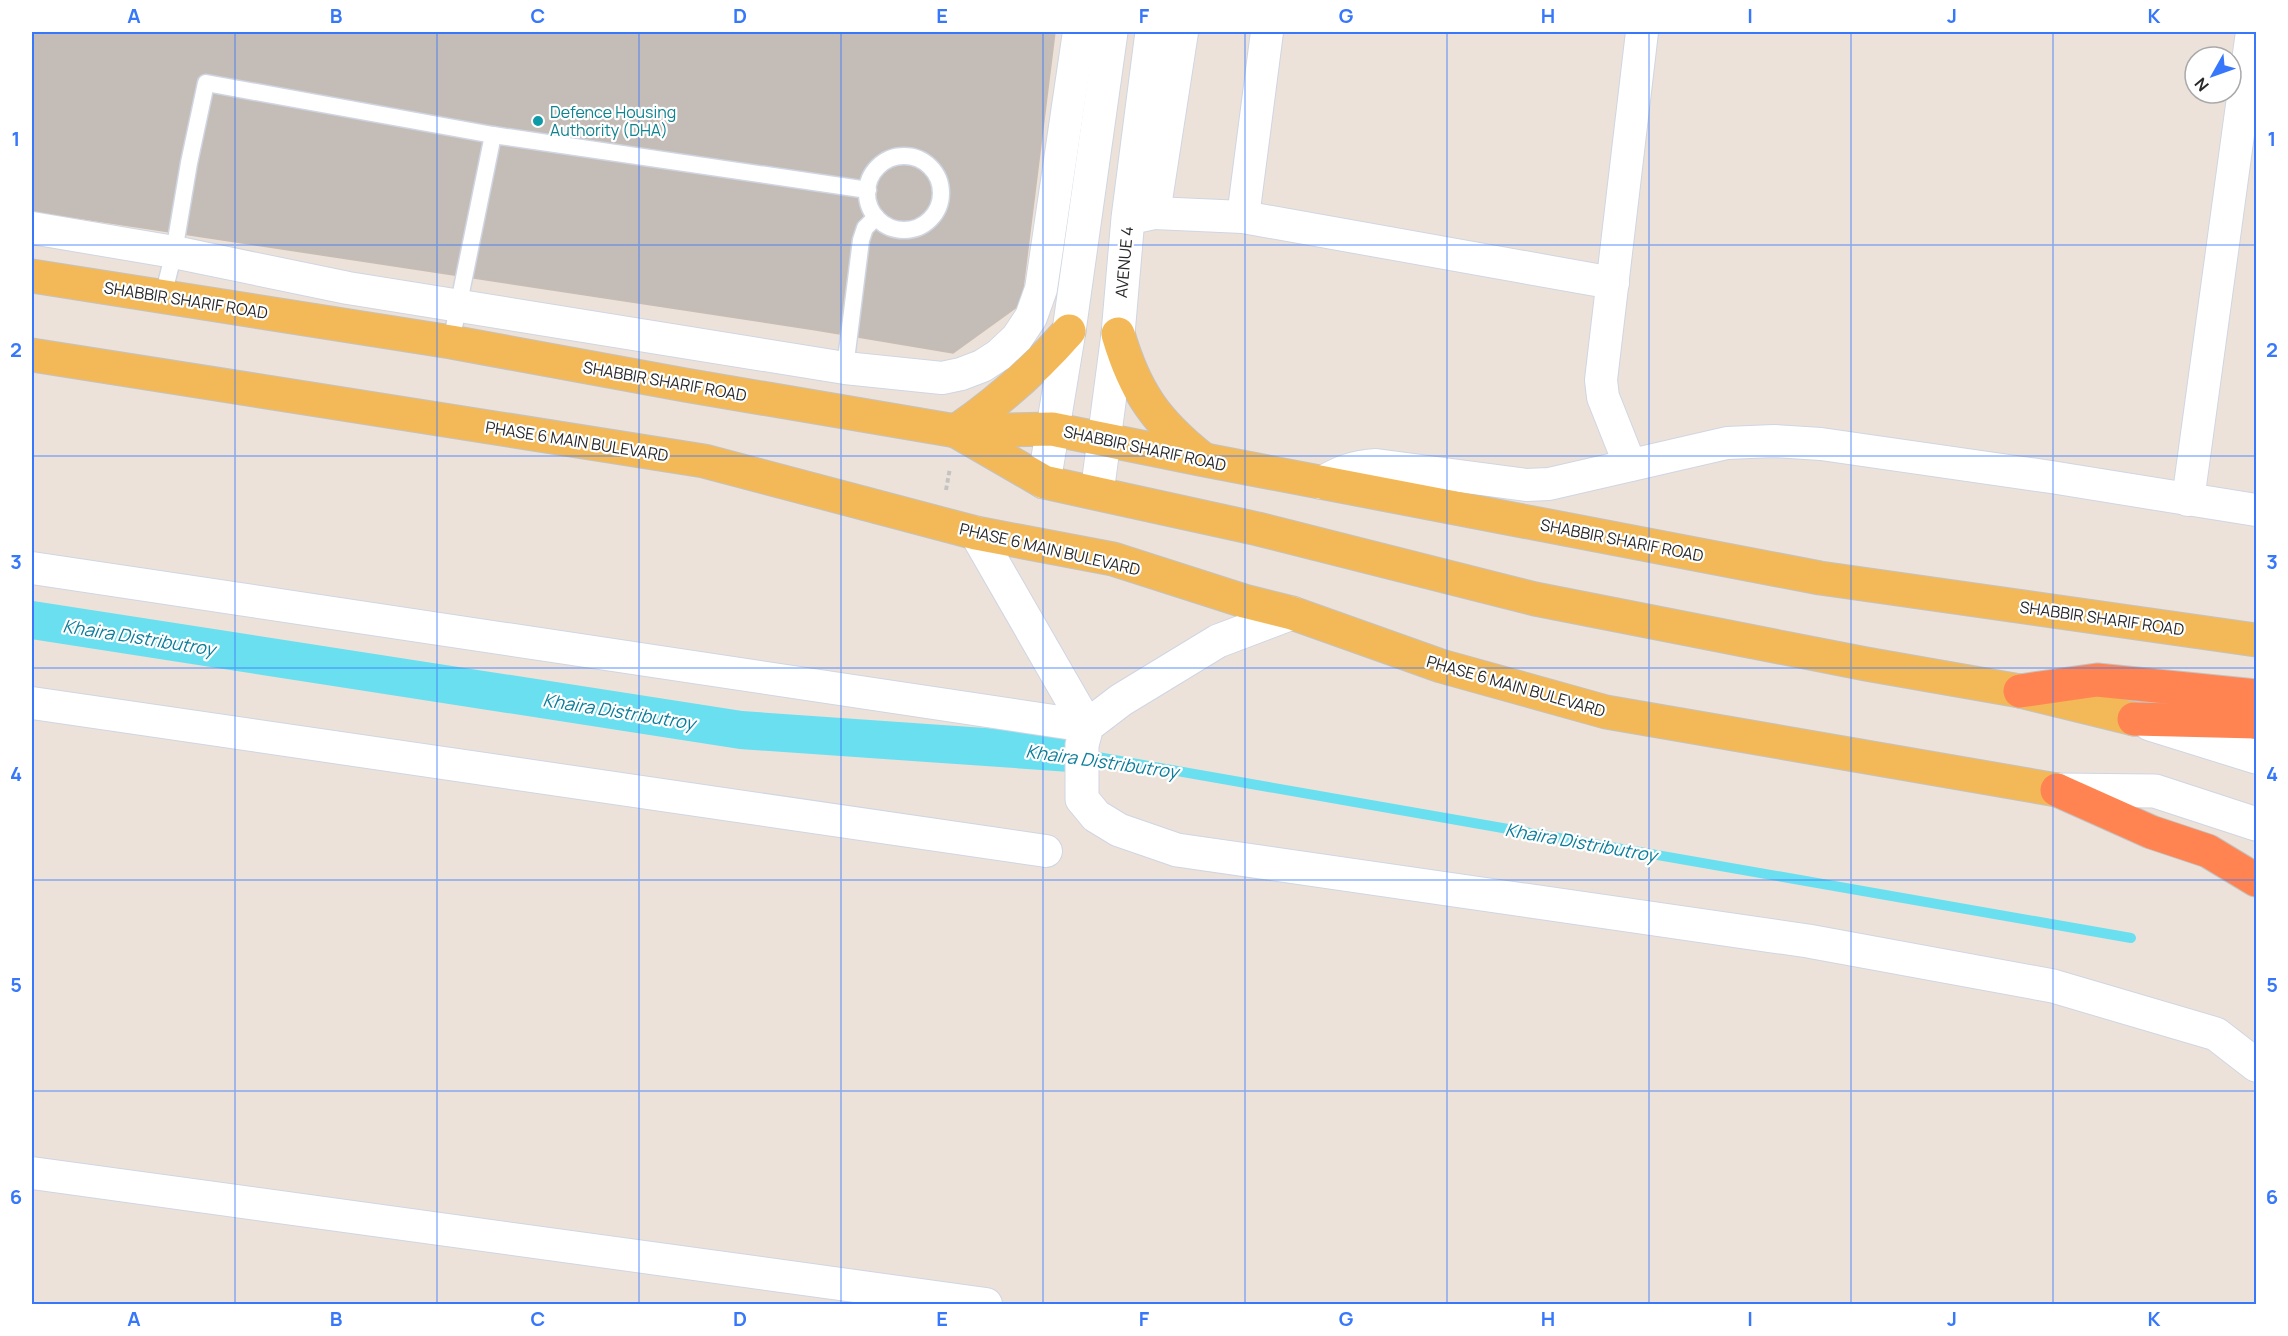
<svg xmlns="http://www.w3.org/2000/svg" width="2288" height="1336" font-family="Manrope,sans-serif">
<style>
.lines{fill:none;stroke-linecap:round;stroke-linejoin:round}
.stream{stroke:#6adff0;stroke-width:10}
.canal{stroke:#6adff0;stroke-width:38}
.building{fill:#c4bcb7;stroke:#c7bdb4;stroke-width:1.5}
.lane-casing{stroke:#cfd6e2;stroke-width:19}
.street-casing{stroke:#cfd6e2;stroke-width:34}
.secondary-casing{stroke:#cfd6e2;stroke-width:35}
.primary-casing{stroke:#c3c3c3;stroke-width:35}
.highway-casing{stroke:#c3c3c3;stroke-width:35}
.path{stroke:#c3c3c3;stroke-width:4;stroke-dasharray:4.5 3;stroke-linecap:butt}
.lane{stroke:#fff;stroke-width:16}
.street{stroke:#fff;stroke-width:32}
.secondary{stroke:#fff;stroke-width:33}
.primary{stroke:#f3b958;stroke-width:33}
.highway{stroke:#ff8452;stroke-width:33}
.grid{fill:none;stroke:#3677fc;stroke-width:1.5;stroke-opacity:0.55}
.culture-dot{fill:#0f9aa8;stroke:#fff;stroke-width:2}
.labels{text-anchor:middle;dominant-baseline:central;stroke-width:4.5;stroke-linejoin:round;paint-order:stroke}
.culture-label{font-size:16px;fill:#0d838f;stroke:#fff;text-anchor:start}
.street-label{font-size:16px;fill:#292929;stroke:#fff}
.water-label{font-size:18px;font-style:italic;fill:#0b7d9b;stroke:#fff}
.neatline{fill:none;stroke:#3677fc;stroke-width:2}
.grid-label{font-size:20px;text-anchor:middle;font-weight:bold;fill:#3677fc}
</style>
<rect width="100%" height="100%" fill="#ece2da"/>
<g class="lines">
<!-- stream -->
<path class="stream" d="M1086,755L2131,938"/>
<!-- canal -->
<path class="canal" d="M32,620L741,730L1071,753"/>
</g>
<!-- building -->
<path class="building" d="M32,32H1055L1021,304L953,353L816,330L32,211Z"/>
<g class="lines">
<defs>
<g id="lane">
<circle cx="904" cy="193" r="37"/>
<path d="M163,296L174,252L189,163L206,83L493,135L868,190"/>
<path d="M451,342L493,135"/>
<path d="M845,368L861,240L865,228L876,217"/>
</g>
<g id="street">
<path d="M1154,213L1243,217L1267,32"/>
<path d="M1135,217L1154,213L1182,32"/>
<path d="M1243,217L1613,283"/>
<path d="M32,228L174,252L348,288L845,368L942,378L961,374L982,366L999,355L1017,338L1031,317L1041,289L1079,32"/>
<path d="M1630,465L1603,397L1601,380L1642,32"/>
<path d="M1321,483C1340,472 1355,466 1376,465L1526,485L1549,484L1727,443L1774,441L1821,444L2051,477L2256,510"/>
<path d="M2188,500L2252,32"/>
<path d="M32,568L1087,726"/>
<path d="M32,703L1046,851"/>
<path d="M32,1173L986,1304"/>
</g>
<g id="secondary">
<path d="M1044,482L1069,331L1111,32"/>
<path d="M1097,493L1118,334L1128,218L1152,32"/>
<path d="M976,533L1087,726"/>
<path d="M1292,613L1218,641L1121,700L1087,726L1082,745V799L1096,816L1119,830L1177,850L1808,941L2053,986L2216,1034L2256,1065"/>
<path d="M2150,724L2256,757"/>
<path d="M2057,790L2155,791L2256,824"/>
</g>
<g id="primary">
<path d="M32,276L451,342L685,385L956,431L1052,429L1205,460L1820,578L2256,640"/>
<path d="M1118,334C1135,392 1156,422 1203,459"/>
<path d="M32,355L704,461L976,533L1113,559L1244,601L1292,613L1441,666L1606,712L2057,790"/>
<path d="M956,431L1044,482L1258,529L1535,599L1866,664L2020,691L2134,719"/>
<path d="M956,431C998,402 1035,370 1069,331"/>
</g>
<g id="highway">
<path d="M2020,691L2097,680L2256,696"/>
<path d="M2134,719L2256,722"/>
<path d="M2057,790L2151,832L2208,851L2256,880"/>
</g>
</defs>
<!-- lane casing -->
<use href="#lane" class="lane-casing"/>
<!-- street casing -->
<use href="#street" class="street-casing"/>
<!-- secondary casing -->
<use href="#secondary" class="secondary-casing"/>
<!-- primary casing -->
<use href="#primary" class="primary-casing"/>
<!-- highway casing -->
<use href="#highway" class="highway-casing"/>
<!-- path -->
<path class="path" d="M946,490L950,468"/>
<!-- lane -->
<use href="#lane" class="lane"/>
<!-- street -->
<use href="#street" class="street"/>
<!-- secondary -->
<use href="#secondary" class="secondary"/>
<!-- primary -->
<use href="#primary" class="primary"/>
<!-- highway -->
<use href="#highway" class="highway"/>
</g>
<!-- grid -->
<path class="grid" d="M235,32V1304M437,32V1304M639,32V1304M841,32V1304M1043,32V1304M1245,32V1304M1447,32V1304M1649,32V1304M1851,32V1304M2053,32V1304M32,245H2256M32,456H2256M32,668H2256M32,880H2256M32,1091H2256"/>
<!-- markers -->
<circle class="culture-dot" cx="538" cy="121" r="6"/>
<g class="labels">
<!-- culture labels -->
<g class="culture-label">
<text x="550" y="112">Defence Housing<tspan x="550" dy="18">Authority (DHA)</tspan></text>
</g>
<!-- street labels -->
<g class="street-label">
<text transform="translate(1124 262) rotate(-85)">AVENUE 4</text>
<text transform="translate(186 300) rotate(9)">SHABBIR SHARIF ROAD</text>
<text transform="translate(665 381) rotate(10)">SHABBIR SHARIF ROAD</text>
<text transform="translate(577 441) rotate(9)">PHASE 6 MAIN BULEVARD</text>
<text transform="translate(1145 448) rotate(12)">SHABBIR SHARIF ROAD</text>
<text transform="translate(1622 540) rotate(11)">SHABBIR SHARIF ROAD</text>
<text transform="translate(1050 549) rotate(13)">PHASE 6 MAIN BULEVARD</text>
<text transform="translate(2102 618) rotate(8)">SHABBIR SHARIF ROAD</text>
<text transform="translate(1516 686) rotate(16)">PHASE 6 MAIN BULEVARD</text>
</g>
<!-- water labels -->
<g class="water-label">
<text transform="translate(139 637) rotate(9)">Khaira Distributroy</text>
<text transform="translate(619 711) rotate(9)">Khaira Distributroy</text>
<text transform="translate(1102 761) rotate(8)">Khaira Distributroy</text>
<text transform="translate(1581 842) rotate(10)">Khaira Distributroy</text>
</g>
</g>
<!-- border -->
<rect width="2288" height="1336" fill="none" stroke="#ffffff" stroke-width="66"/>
<!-- north arrow -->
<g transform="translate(2213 75) rotate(230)"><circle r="28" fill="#ffffff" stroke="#a9a9a9" stroke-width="1.5"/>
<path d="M0-4.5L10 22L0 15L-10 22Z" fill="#3677fc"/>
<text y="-9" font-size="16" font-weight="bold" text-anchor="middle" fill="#292929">N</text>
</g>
<rect x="33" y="33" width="2222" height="1270" class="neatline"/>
<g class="grid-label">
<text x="134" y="23">A</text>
<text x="336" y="23">B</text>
<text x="538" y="23">C</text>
<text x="740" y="23">D</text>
<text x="942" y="23">E</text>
<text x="1144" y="23">F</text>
<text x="1346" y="23">G</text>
<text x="1548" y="23">H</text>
<text x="1750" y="23">I</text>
<text x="1952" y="23">J</text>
<text x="2154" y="23">K</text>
<text x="16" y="146">1</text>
<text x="2272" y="146">1</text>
<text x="16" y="357">2</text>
<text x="2272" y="357">2</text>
<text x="16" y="569">3</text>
<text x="2272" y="569">3</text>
<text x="16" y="781">4</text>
<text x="2272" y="781">4</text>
<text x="16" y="992">5</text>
<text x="2272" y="992">5</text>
<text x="16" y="1204">6</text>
<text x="2272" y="1204">6</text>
<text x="134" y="1326">A</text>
<text x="336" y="1326">B</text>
<text x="538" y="1326">C</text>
<text x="740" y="1326">D</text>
<text x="942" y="1326">E</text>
<text x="1144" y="1326">F</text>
<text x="1346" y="1326">G</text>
<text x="1548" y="1326">H</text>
<text x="1750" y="1326">I</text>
<text x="1952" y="1326">J</text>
<text x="2154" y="1326">K</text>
</g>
</svg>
